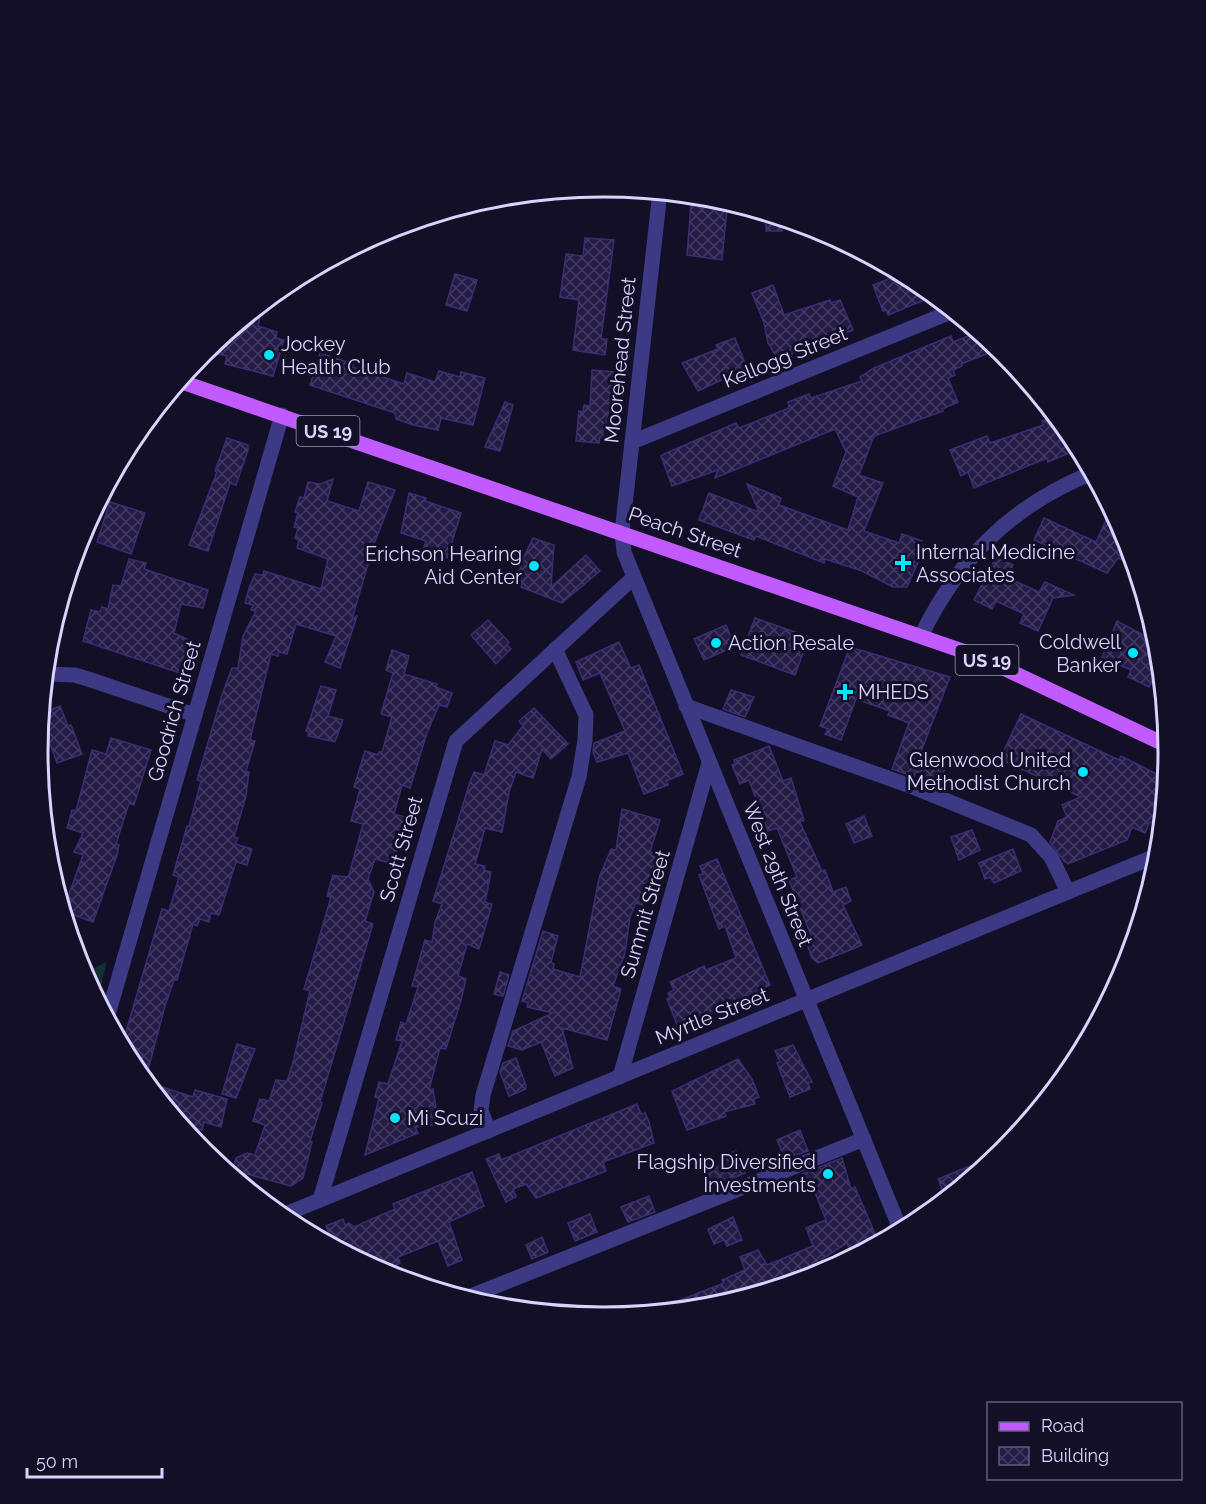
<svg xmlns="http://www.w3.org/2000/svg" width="1206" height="1504" font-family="Raleway,sans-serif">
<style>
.grass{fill:url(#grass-tufts)}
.building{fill:url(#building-cross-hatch);stroke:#3b2d73;stroke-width:1.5}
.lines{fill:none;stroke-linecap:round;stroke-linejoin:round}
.minor{stroke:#3d3a85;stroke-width:15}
.major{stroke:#c25bff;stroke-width:15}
.poi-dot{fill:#00e5ff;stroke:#130f26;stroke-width:2}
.labels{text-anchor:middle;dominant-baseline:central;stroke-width:6;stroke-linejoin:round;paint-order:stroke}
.shield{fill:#130f26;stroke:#9e99be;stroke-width:1.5}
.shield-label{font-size:18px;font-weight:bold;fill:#d9d4ff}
.poi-label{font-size:20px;fill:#d9d4ff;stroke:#130f26;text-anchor:start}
.street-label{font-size:20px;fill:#d9d4ff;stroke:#130f26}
.rim{fill:none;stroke:#d9d4ff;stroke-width:3}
</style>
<defs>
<pattern id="grass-tufts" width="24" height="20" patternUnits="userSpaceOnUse" patternTransform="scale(1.5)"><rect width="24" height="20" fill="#12302f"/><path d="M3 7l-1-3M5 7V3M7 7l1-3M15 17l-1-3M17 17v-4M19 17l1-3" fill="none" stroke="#344d4e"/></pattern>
<pattern id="building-cross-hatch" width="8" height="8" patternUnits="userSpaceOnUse" patternTransform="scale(1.5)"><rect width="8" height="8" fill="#241b47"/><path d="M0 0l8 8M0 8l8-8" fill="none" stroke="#433b63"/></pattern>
</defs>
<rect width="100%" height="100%" fill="#130f26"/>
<!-- grass -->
<path class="grass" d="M107,962L97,999L83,973Z"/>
<!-- building -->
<g class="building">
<path d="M691,204L727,209L722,260L687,255Z"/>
<path d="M766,213L783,218L782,231H766Z"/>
<path d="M585,238L614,240L601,339H607L605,355L573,350L579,300L560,297L566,254L583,256Z"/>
<path d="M455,274L477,280L467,311L446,305Z"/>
<path d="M902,274L934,296L888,315L886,310L883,311L873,285Z"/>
<path d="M773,285L784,315L830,300L831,303L840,300L853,330L778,359L768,343L764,323L752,293Z"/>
<path d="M251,313L260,317L258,326L277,332L276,338L284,340L273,376L225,364L227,356L204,351Z"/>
<path d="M978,332L999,349L961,364L962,366L953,370L955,375L948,378L958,402L942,409L943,411L874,436L859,475L883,483L864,531L899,543L902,534L922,541L919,547L924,549L907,587H893L862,571L825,559L824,563L756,536L754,540L699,520L709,493L759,512L747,484L781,498L779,505L848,530L858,497L833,486L846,452L835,429L715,478L718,470L672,486L661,456L664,454L736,423L739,428L789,408L788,402L809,394L811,398L862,381L860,377L874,368L951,336L953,342Z"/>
<path d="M735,338L747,368L698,391L682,363L718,349L716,345Z"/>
<path d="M320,353L353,364L352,367L404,384L407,373L435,382L439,371L460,377L461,372L485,378L473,425L441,418L438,430L413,425L396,419L395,413L310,385Z"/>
<path d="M592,370L614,372L606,430H603V437H600L599,443L576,441L579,411L583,412L584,405L590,406Z"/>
<path d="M505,402L513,405L500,451L485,447Z"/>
<path d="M1052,417H1056L1079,449L1048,462L1047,458L974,488L968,472L961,476L950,450L987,436L990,443L1043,425L1042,421Z"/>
<path d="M227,438L248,445V450L236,485L230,483L208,551L189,545L217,472L215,471Z"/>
<path d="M333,479L327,501L359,511L368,482L395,490L373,547L352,619L357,616L340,668L325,662L336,636L296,624L287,654L279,652L278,656L271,654L250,740L255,741L246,771L249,772L246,796L234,837L238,838L235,844L252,849L247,865L236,862L219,915L211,913L209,922L200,919L197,926L193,924L177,980H174L165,1006L147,1074L138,1072L122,1045L162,909L169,911L179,877L173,875L187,826H189L201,781L197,780L222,695L232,668H238L243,636L256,611L251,610L253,605L245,603L249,588L255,574L263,575L264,571L321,589L328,559L297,548L299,540L295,538L298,528L294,527L298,513L295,512L300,497L304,498L308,482L320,484Z"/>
<path d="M409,493L426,498L425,501L461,513L447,558L423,550L426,541L401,533Z"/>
<path d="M110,502L145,513L131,554L97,542Z"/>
<path d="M1111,509L1126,536L1134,565L1118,558L1107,573L1034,540L1044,518L1096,542Z"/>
<path d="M533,538L554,545L551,587L586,555L600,571L562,603L521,587L522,582L517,580L522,561Z"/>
<path d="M996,557L1013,565L1008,578L1039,592L1045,582L1074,595L1053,598L1038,631L1020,623L1024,614L996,601L992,609L974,600Z"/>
<path d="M129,559L146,563L144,569L208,590L203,608L181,604L174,633L195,643L186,675L83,641L91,610L100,612L102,607L108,609L113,585L121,586Z"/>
<path d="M755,618L809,637L795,675L741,655Z"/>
<path d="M488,620L509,642L507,645L511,649L496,664L471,635Z"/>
<path d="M1117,621L1149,638L1145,646L1159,652V668L1149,687L1128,677L1131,670L1102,657Z"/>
<path d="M726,625L735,646L704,660L694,639Z"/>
<path d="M619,642L631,668L639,665L683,774L666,781L668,785L644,794L628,753L597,762L593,752L594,743L625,731L600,673L583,680L576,662Z"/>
<path d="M850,647L950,677L920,754L946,765L941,781L916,771L914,777L892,769L909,723L888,715L890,711L856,699L841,740L825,734L828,729L820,726Z"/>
<path d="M392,650L409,656L404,674L437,684L436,687L452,693L447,707L439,705L427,733L410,788L402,785L394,814L405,817L394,864L375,859L368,879L374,892L365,921L373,924L320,1102L322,1103L310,1141L312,1142L303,1178L291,1186L232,1170L236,1158L247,1153L255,1155L265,1125L253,1121L260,1099L269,1101L276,1080L287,1081L292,1066L310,991L304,989L331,897L327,896L333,875L346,877L349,875L363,824L351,821L360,789L354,787L365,751L378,755L379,752H382L392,717L381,714L393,673L386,670Z"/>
<path d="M321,686L336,690L328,716L343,720L335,742L308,736L309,732L306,731Z"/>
<path d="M731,690L754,697L745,717L723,709Z"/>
<path d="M60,706L68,726L71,725L82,754L57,763L47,735L39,739L41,714Z"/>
<path d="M534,708L568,744L551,759L542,749L533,778L516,772L509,792L502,832L485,828L475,864L485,866L484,870L491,872L485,902L492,904L479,949L467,944L458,976L466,979L461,1000L446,1049L440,1048L429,1090L433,1089L438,1120L433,1121L434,1125L415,1127L418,1133L365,1155L379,1098L375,1097L379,1082L388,1084L402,1041L396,1040L401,1022L406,1024L418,987L412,986L425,940L432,942L435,922L442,904L433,901L470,782L474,772L484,775L495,741L508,745L523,726L519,721Z"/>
<path d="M1021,714L1119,760L1121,756L1135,763L1166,779L1162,822L1155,820L1153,823L1150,822L1145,833L1132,827L1127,840L1068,864L1064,861L1050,842L1058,821L1067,817L1062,805L1081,797L1000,759Z"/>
<path d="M111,738L151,750L134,805L129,803L116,844L119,845L117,855L93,922L63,911L83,855L74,852L83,833L67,828L72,810L76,811L92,750L106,754Z"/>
<path d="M769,746L783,781L791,778L804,820L800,822L822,871L825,870L833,892L846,887L851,901L843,905L862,945L818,963L812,958L807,944L813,942L812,938L789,880L797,877L777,828L768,831L749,780L740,784L732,765L735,764L734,760Z"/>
<path d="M622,809L660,820L650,852L657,855L642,905L636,903L630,917L625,953L613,986L621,989L607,1040L562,1028L573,1068L555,1076L541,1042L522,1050L508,1046L513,1031L553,1013L527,1007L528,1003L522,1001L543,931L558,936L551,962L554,964L553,969L580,977L599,878L611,849L616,850Z"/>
<path d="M864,816L872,836L854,843L846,824Z"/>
<path d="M972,830L980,850L959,860L951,837Z"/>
<path d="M1013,849L1021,871L994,883L990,877L985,879L979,863Z"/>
<path d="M717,859L770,985L678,1027L667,999L670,998L668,993L674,990L670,982L704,966L706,970L736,958L725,926L719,929L699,875L703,874L700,866Z"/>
<path d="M500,972L509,975L503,996L494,994Z"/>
<path d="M237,1044L255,1049L236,1098L222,1094Z"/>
<path d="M793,1045L812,1082L808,1083L810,1089L790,1097L777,1063L780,1062L775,1051Z"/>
<path d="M516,1058L526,1086V1089L509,1096L500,1072L503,1063Z"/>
<path d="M738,1059L752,1079L759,1097L754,1099L755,1104L724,1112L726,1116L687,1130L672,1091Z"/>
<path d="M162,1087L193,1097L195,1090L227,1099L221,1127L204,1122L202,1130L179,1123L159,1098Z"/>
<path d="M637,1104L641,1114L645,1113L649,1122L654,1143L603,1162L606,1171L536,1198L526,1184L513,1189L516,1197L506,1202L486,1159L499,1154L501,1160Z"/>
<path d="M800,1130L808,1151L785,1159L777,1140Z"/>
<path d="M736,1151L745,1173L709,1188L703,1174L723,1164L720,1157Z"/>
<path d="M842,1158L851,1189L855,1187L879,1243L852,1257L847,1243L822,1259L825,1268L819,1275L713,1307L661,1312L660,1308L724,1283L722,1280L745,1270L740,1257L758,1250L767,1265L813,1246L806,1228L826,1220L814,1190L810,1192L802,1174Z"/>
<path d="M990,1158L992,1161L946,1199L938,1179Z"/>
<path d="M472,1172L484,1206L449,1222L462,1260L448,1266L438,1241L398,1257L400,1263L382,1272L337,1248L334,1243L326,1226L343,1219L345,1225L349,1223L354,1227L395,1209L393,1204Z"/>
<path d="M649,1196L655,1212L628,1222L621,1207Z"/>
<path d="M590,1214L597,1232L575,1241L568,1223Z"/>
<path d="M733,1217L742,1240L727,1246L724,1240L714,1244L708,1229Z"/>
<path d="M542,1237L548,1252L532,1259L526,1245Z"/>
</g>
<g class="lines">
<!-- minor -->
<g class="minor">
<path d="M660,192L622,532L624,552L901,1231"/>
<path d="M632,442L953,311"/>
<path d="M921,636C959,558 1011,506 1092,473"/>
<path d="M45,674L75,675L91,680L195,715"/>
<path d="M686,706L913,787L1031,835L1051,857L1068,892"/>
<path d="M107,1018L282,415"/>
<path d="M620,1077L709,763"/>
<path d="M489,1131L481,1111L483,1095L579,777L585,740L586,715L555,649"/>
<path d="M320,1200L456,741L633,578"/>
<path d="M281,1216L1158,855"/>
<path d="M466,1298L864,1139"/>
</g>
<!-- major -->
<path class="major" d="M179,381L980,657L1168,746"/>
</g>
<!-- markers -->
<g class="poi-dot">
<circle cx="269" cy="355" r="6"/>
<path d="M900 554h6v6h6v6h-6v6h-6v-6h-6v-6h6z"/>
<circle cx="534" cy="566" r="6"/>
<circle cx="716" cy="643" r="6"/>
<circle cx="1133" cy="653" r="6"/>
<path d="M842 683h6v6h6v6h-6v6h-6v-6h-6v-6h6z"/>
<circle cx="1083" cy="772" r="6"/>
<circle cx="395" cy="1118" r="6"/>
<circle cx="828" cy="1174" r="6"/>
</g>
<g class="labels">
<!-- shield labels -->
<g class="shield">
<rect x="296.5" y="416" width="63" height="30" rx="4.5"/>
<rect x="955.5" y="645" width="63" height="30" rx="4.5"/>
</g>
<g class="shield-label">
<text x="328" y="431">US 19</text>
<text x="987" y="660">US 19</text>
</g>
<!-- poi labels -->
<g class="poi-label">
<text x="281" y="344">Jockey<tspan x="281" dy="23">Health Club</tspan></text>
<text x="916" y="552">Internal Medicine<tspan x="916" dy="23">Associates</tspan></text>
<text x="522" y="554" text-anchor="end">Erichson Hearing<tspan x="522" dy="23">Aid Center</tspan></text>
<text x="1121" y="642" text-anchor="end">Coldwell<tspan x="1121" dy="23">Banker</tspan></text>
<text x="728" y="643">Action Resale</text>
<text x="858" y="692">MHEDS</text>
<text x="1071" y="760" text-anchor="end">Glenwood United<tspan x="1071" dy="23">Methodist Church</tspan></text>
<text x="407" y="1118">Mi Scuzi</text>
<text x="816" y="1162" text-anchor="end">Flagship Diversified<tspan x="816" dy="23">Investments</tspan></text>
</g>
<!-- street labels -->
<g class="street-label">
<text transform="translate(785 357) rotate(-22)">Kellogg Street</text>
<text transform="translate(620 360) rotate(-84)">Moorehead Street</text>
<text transform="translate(685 532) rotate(19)">Peach Street</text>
<text transform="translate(174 711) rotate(-74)">Goodrich Street</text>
<text transform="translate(401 849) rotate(-74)">Scott Street</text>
<text transform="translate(778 874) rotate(68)">West 29th Street</text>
<text transform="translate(645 914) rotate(-74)">Summit Street</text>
<text transform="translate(712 1016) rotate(-22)">Myrtle Street</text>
</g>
</g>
<!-- crop -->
<path d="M0 0H1206V1504H0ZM48 752a555 555 0 1 1 1110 0a555 555 0 1 1-1110 0Z" fill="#130f26" fill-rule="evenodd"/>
<path class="rim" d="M48 752a555 555 0 1 1 1110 0a555 555 0 1 1-1110 0Z"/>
<!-- legend -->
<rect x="987" y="1402" width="195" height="78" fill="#130f26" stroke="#625e7d" stroke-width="1.5"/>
<rect x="999" y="1422" width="30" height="9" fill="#c25bff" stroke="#625e7d" stroke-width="1.5"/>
<text x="1041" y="1432" font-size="18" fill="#d9d4ff">Road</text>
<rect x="999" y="1447" width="30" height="18" fill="url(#building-cross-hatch)" stroke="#625e7d" stroke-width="1.5"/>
<text x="1041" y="1462" font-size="18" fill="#d9d4ff">Building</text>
<!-- scale -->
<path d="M27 1468v9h135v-9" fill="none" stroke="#d9d4ff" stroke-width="3"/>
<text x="36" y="1468" font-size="18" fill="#d9d4ff" stroke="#130f26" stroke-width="4.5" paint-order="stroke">50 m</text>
</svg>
